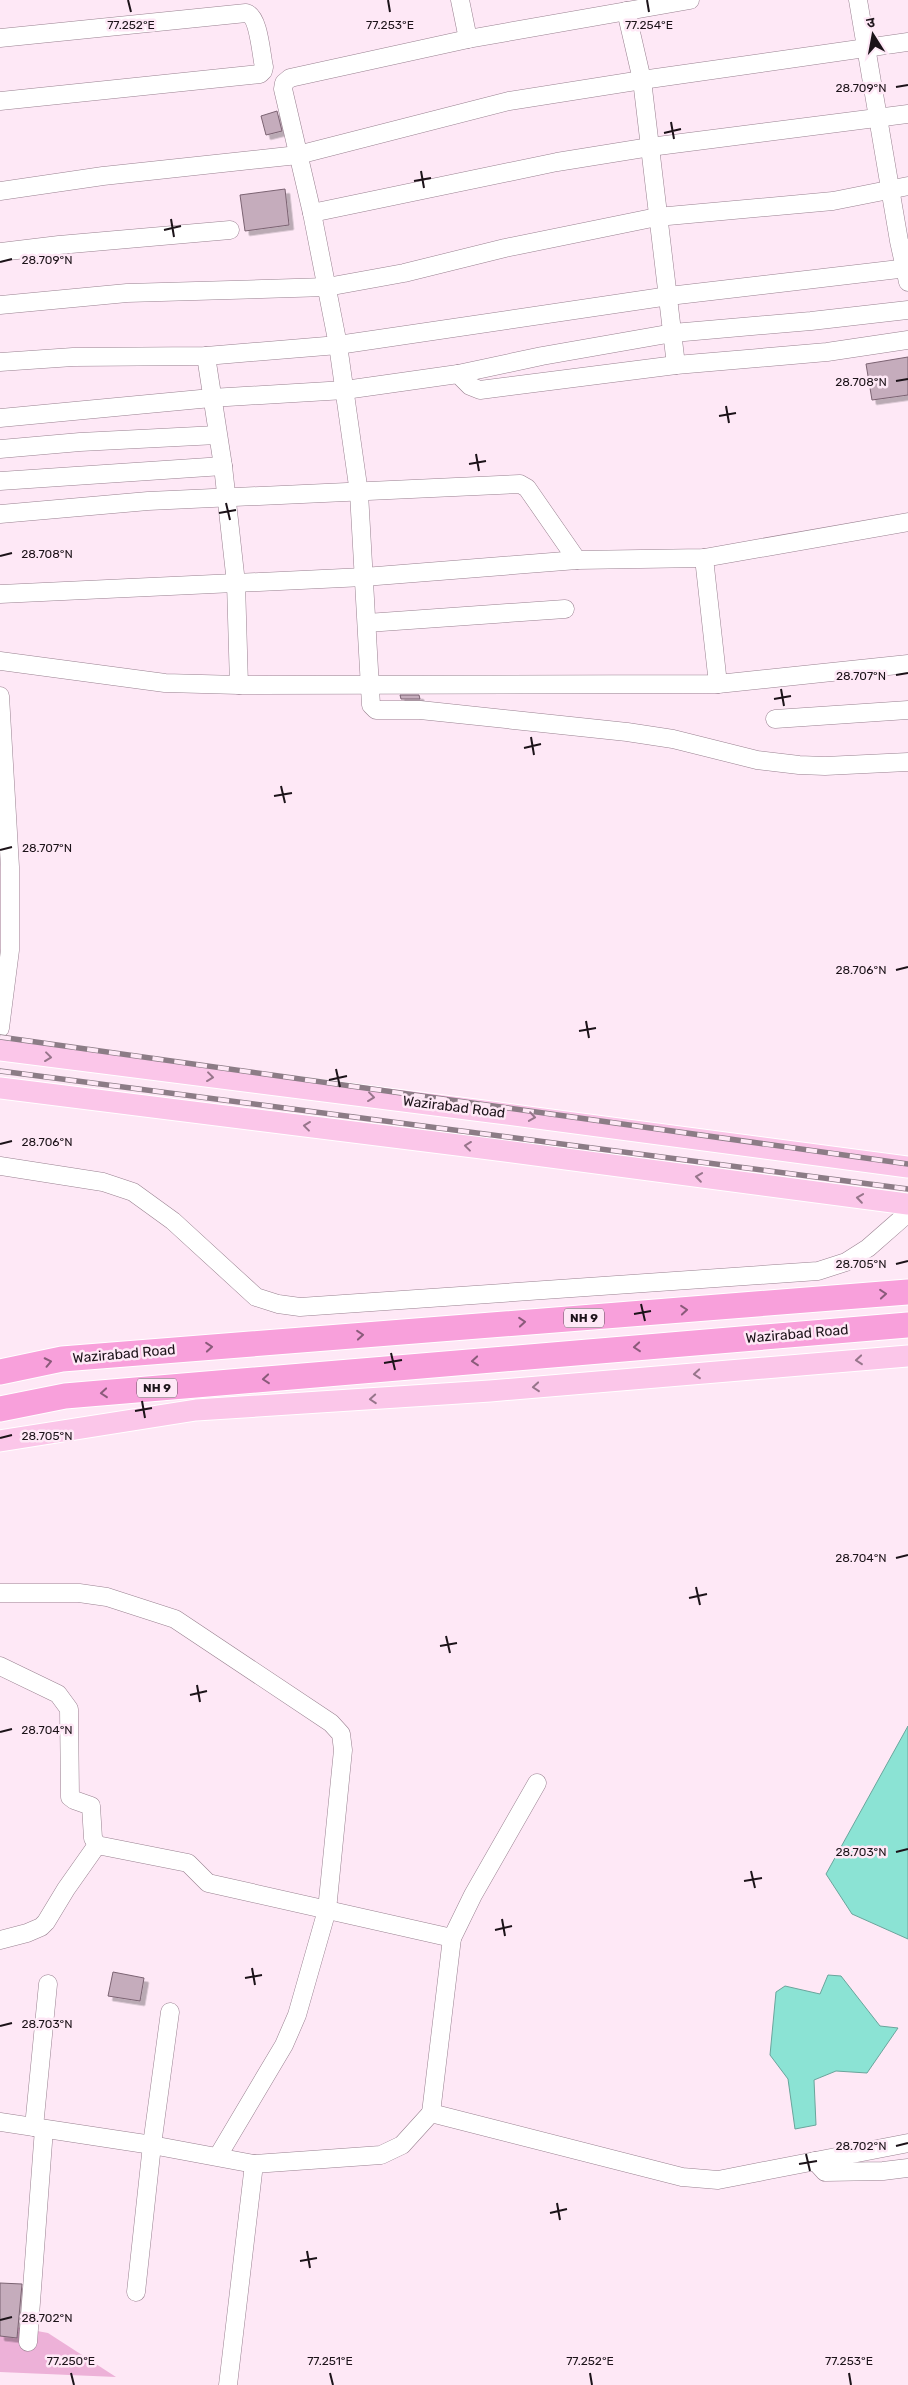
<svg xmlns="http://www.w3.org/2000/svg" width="908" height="2385" font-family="Rubik,'Noto Sans Devanagari',sans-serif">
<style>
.green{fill:#edb1d8}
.water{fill:#8be3d4;stroke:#6aa59c}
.building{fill:#c5acbc;stroke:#7b6372;filter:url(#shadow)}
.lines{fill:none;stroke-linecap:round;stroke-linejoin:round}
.minor-casing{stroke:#998190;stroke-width:19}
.major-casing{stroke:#fff;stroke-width:23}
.highway-casing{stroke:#fff;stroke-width:27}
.minor{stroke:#fff;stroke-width:18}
.major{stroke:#fbc6e9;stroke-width:21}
.highway{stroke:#f8a0db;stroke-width:25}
.rail-casing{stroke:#8c7c86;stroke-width:5.5}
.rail{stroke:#fee8f6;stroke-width:4;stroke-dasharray:11;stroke-linecap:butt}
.oneway{stroke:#97758b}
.oneway2{stroke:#8a5a7a}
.ticks{fill:none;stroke:#1c1319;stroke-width:2}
.labels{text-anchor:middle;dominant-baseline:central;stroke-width:5;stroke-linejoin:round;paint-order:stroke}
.shield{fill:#fee8f6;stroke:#60535b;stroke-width:1}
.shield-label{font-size:12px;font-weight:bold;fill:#1c1319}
.street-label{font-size:14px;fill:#1c1319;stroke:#fee8f6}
.ticks-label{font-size:12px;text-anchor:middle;fill:#1c1319;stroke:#fee8f6;stroke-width:5;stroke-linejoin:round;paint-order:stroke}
</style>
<defs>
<filter id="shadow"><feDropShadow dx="4.5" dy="4.5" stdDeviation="0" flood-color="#0004"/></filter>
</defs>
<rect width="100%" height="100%" fill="#fee8f6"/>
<!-- green -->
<path class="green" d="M0,2324L48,2333L116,2377L0,2372Z"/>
<!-- water -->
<g class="water">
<path d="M908,1726V1939L852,1914L826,1874Z"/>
<path d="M828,1975L841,1976L880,2026L898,2028L867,2073L836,2071L814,2080L816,2125L795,2129L788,2079L770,2055L776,1992L785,1986L820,1994Z"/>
</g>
<!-- building -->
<g class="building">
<path d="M277,111L282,131L266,135L261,116Z"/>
<path d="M285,189L289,225L245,231L240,195Z"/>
<path d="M908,357V395L872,400L866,364Z"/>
<path d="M400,695H419L420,699H401Z"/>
<path d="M113,1972L144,1978L140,2001L108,1996Z"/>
<path d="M0,2283L22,2284L17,2338L0,2336Z"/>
</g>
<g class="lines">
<defs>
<g id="minor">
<path d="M460,0L468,39"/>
<path d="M690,0L468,39L290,78L284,83L283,89L312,213L338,345L359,493L371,705L376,710H420L627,732L673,739L757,760L799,765L825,766L908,762"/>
<path d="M858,0L899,241L908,282"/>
<path d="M626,11L642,80L676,365"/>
<path d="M0,38L246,13C259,16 261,54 264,67L263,71L260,74L0,101"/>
<path d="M0,191L103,176L298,155L509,101L642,80L908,42"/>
<path d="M312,213L557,162L650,147L908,114"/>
<path d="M0,252L59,245L230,230"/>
<path d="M0,305L127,293L327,287L404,273L505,248L657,217L833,201L908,186"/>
<path d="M206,356L223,466L236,583L239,685"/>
<path d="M0,362L73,357L206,356L338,345L669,296L908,268"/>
<path d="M458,374L542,356L673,333L811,321L908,310"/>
<path d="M0,418L211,398L345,390L458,374L470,386L480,390L676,365L827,352L908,340"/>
<path d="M0,449L80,442L217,435"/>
<path d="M0,481L223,466"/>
<path d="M0,514L148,501L520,484L527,488L577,560"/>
<path d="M704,558L718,684"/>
<path d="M0,594L364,577L577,560L704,558L908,522"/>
<path d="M367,623L565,609"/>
<path d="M0,661L165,683L239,685L718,684L908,664"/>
<path d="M0,696L10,867V950L0,1028"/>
<path d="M775,719L908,710"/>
<path d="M0,1166L103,1182L133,1192L173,1221L256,1297L278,1304L300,1307L818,1271L846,1262L868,1248L908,1213"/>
<path d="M0,1593H79L107,1597L175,1619L331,1723L341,1734L343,1750L327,1910L297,2015L284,2045L218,2156"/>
<path d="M0,1666L58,1694L69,1709L70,1797L74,1800L91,1806L93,1838L97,1845L188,1863L208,1883L452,1938L431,2113"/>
<path d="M452,1938L473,1895L537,1783"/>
<path d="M0,1940L27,1933L41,1927L46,1922L66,1889L97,1845"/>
<path d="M0,2122L152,2145L254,2164L381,2155L402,2145L431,2113L682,2177L718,2180L908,2143"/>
<path d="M34,2127L48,1984"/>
<path d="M815,2161L825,2172L883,2171L908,2168"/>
<path d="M136,2292L152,2145L170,2012"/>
<path d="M28,2342L44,2129"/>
<path d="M228,2385L254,2164"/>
</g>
<g id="major">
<path d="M0,1050L491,1112L908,1167"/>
<path d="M0,1088L482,1148L908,1204"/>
<path d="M0,1441L196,1410L490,1391L908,1356"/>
</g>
<g id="highway">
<path d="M0,1372L62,1359L908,1292"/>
<path d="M0,1409L65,1396L908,1325"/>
</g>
</defs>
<!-- minor casing -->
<use href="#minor" class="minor-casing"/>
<!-- major casing -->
<use href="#major" class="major-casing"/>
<!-- highway casing -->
<use href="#highway" class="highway-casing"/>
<!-- minor -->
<use href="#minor" class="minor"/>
<!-- major -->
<use href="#major" class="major"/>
<!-- highway -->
<use href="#highway" class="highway"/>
<defs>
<g id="rail">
<path d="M0,1037L908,1164"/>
<path d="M0,1071L908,1189"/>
</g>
</defs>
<!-- rail casing -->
<use href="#rail" class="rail-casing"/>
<!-- rail -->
<use href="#rail" class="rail"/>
</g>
<!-- one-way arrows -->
<defs><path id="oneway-chevron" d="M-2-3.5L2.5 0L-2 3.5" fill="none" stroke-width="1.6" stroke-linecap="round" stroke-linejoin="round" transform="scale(1.25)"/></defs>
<g class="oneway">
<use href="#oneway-chevron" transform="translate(48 1057) rotate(7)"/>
<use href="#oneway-chevron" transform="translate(210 1077) rotate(7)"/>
<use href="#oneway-chevron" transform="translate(371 1097) rotate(7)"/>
<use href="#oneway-chevron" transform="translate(532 1117) rotate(8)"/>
<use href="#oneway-chevron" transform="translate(307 1126) rotate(-173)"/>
<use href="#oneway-chevron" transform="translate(468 1146) rotate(-173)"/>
<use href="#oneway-chevron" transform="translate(699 1177) rotate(-172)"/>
<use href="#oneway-chevron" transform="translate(860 1198) rotate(-172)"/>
<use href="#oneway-chevron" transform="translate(859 1360) rotate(175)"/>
<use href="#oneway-chevron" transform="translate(697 1374) rotate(175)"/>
<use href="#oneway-chevron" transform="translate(536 1387) rotate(175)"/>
<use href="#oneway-chevron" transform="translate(373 1399) rotate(176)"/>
</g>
<g class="oneway2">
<use href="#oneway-chevron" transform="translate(883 1294) rotate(-5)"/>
<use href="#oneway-chevron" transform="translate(684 1310) rotate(-5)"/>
<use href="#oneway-chevron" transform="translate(522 1322) rotate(-5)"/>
<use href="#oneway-chevron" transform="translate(360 1335) rotate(-5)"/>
<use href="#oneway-chevron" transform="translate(209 1347) rotate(-5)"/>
<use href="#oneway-chevron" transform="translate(637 1347) rotate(175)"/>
<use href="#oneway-chevron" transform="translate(475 1361) rotate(175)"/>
<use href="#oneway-chevron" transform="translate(48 1362) rotate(-12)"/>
<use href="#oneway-chevron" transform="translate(266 1379) rotate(175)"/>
<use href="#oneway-chevron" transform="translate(104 1393) rotate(175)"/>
</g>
<!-- ticks -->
<path class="ticks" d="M128,0L131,12M388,0L390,12M647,0L649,12M896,87L908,85M671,122L674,139M664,133L681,129M421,171L424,188M414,181L431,178M171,219L174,237M164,230L181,226M0,262L12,259M896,381L908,379M726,406L729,423M719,416L736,413M476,454L479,471M469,464L486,461M226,503L230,520M219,513L236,510M0,556L12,553M896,675L908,673M781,689L784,706M774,699L791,696M531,737L534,755M524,748L541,744M281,786L285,803M274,796L292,793M0,850L12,847M896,970L908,967M586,1021L589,1038M579,1031L596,1028M336,1069L340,1087M329,1080L347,1076M0,1144L12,1141M896,1264L908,1261M641,1304L645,1321M634,1314L651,1311M391,1353L395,1370M384,1363L402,1360M142,1401L145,1418M135,1411L152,1408M0,1438L12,1435M896,1558L908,1555M696,1587L700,1605M689,1598L707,1594M446,1636L450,1653M440,1646L457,1643M197,1685L200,1702M190,1695L207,1691M0,1732L12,1729M896,1852L908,1849M751,1871L755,1888M744,1881L762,1878M502,1919L505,1936M495,1930L512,1926M252,1968L255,1985M245,1978L262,1975M0,2026L12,2023M896,2146L908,2143M806,2154L810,2171M799,2164L817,2161M557,2203L560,2220M550,2213L567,2209M307,2251L310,2268M300,2261L317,2258M0,2320L12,2317M71,2373L74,2385M330,2373L333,2385M590,2373L592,2385M849,2373L851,2385"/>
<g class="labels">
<!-- shield labels -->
<g class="shield">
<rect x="564" y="1308.5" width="40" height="19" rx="4"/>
<rect x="137" y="1378.5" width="40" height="19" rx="4"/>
</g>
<g class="shield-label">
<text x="584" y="1318">NH 9</text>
<text x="157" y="1388">NH 9</text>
</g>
<!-- street labels -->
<g class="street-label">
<text transform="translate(454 1107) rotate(7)">Wazirabad Road</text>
<text transform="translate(797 1334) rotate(-5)">Wazirabad Road</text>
<text transform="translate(124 1354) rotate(-5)">Wazirabad Road</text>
</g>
</g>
<g class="ticks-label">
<text x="131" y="29">77.252°E</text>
<text x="390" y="29">77.253°E</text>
<text x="649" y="29">77.254°E</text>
<text x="861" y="92">28.709°N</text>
<text x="47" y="264">28.709°N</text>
<text x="861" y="386">28.708°N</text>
<text x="47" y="558">28.708°N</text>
<text x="861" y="680">28.707°N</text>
<text x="47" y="852">28.707°N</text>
<text x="861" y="974">28.706°N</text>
<text x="47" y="1146">28.706°N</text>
<text x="861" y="1268">28.705°N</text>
<text x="47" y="1440">28.705°N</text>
<text x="861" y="1562">28.704°N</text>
<text x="47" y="1734">28.704°N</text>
<text x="861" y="1856">28.703°N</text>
<text x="47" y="2028">28.703°N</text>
<text x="861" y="2150">28.702°N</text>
<text x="47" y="2322">28.702°N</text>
<text x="71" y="2365">77.250°E</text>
<text x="330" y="2365">77.251°E</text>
<text x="590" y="2365">77.252°E</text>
<text x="849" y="2365">77.253°E</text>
</g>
<!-- north arrow -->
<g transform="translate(873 35) rotate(349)" stroke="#fee8f6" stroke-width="4" paint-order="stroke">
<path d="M0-4L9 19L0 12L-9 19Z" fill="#1c1319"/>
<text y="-8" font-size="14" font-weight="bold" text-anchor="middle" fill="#1c1319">उ</text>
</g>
</svg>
